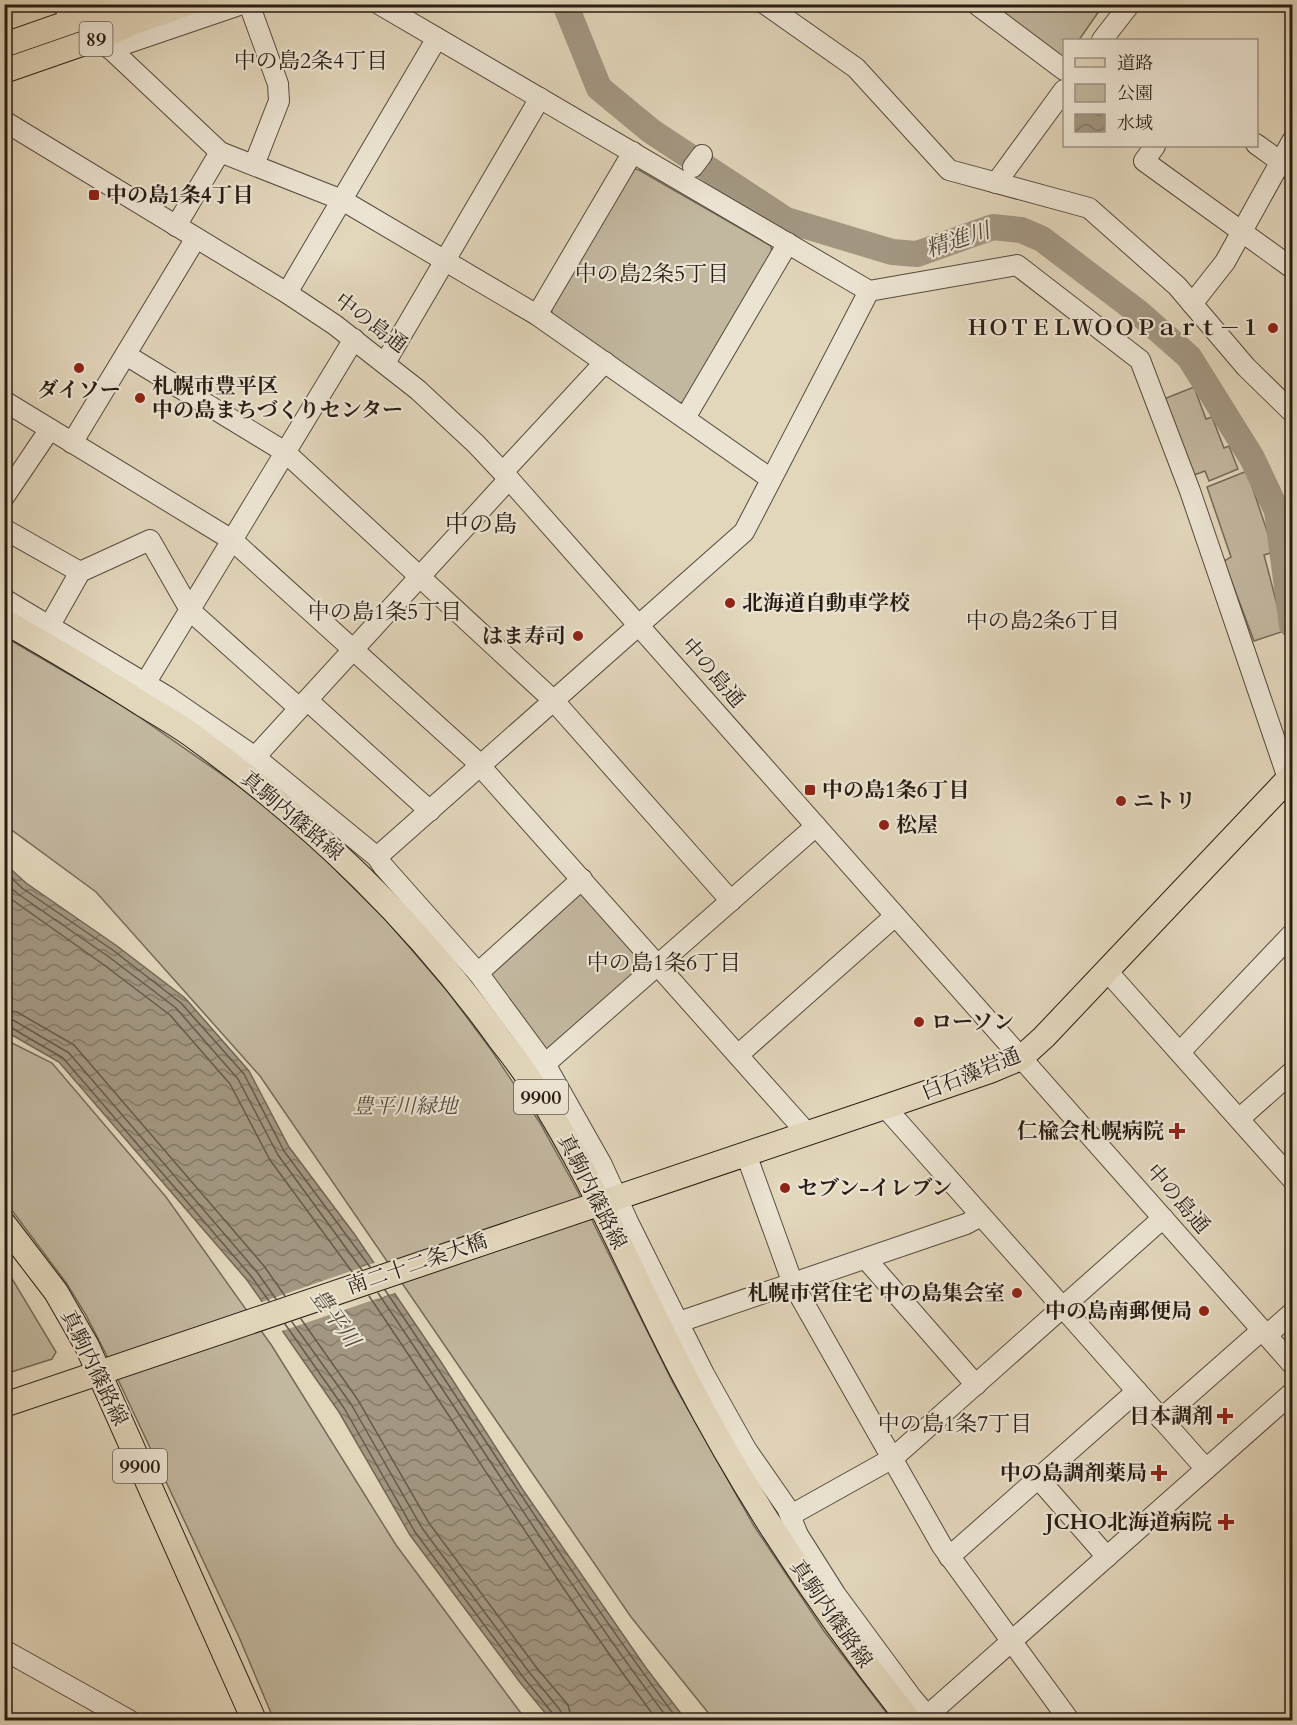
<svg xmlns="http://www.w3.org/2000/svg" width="1297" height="1725" font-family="Cardo,'Noto Serif JP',serif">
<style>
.green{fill:#c2b79f;stroke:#756a5a;stroke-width:1.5}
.water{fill:url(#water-waves);stroke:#726656;stroke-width:1.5}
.pier{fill:#e2d6bb}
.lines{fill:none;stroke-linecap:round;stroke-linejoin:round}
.shore{stroke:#665a4b;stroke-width:1.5}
.river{stroke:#a39782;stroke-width:26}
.minor-casing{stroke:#564b3e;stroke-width:22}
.major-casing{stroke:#281d14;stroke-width:26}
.minor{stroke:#ece4d3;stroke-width:20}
.major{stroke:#e2d6bb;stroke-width:24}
.poi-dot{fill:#8f2418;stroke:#ece4d3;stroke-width:2}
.labels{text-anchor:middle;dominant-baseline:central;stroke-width:4.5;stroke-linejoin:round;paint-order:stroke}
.shield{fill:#ece4d3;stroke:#63594d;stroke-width:1.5}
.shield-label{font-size:20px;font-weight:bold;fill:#281d14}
.poi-label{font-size:21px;font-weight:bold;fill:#281d14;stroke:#ece4d3;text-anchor:start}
.street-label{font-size:21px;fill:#281d14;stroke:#ece4d3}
.park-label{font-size:21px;font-style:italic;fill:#564b3e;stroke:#ece4d3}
.neighbourhood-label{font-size:22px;fill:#281d14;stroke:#ece4d3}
.water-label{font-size:22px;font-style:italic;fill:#53483a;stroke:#ece4d3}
.quarter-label{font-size:24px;fill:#281d14;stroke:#ece4d3}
</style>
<defs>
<pattern id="water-waves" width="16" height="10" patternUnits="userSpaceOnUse" patternTransform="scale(1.5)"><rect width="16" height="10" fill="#a39782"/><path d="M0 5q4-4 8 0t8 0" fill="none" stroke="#857b69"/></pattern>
</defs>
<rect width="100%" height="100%" fill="#e2d6bb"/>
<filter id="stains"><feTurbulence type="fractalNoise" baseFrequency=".00333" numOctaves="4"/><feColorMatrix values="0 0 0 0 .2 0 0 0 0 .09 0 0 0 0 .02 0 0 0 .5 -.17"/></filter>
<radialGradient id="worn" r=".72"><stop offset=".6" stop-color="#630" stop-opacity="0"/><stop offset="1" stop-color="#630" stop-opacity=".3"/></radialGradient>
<!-- green -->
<g class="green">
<path d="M1104,4L1079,40H1064V59L985,5Z"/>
<path d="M632,168L639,170L771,246L772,254L684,402L679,403L553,316L551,309Z"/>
<path d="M1194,387L1206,419L1212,417L1224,448L1229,446L1238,469L1209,481L1205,471L1194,475L1164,399Z"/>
<path d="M1247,471L1274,552L1264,555L1284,631L1254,641L1224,561L1231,557L1207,487Z"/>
<path d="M5,637L125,707L279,814L386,920L448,992L492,1051L540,1123L577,1190L673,1383L754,1526L824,1631L892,1720H714L631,1617L260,1076L96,892L5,825Z"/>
<path d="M582,892L642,961L641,967L548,1049H544L488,976Z"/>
<path d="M4,1039L52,1063L166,1197L272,1346L396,1545L526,1720H274L239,1637L106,1354L86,1315L67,1284L5,1201Z"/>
<path d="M5,1267L56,1352L52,1359L5,1374Z"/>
</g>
<!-- water -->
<path class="water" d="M4,863L26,883L117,946L185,998L249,1071L289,1147L355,1235L441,1362L523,1490L646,1668L686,1720H551L519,1681L410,1535L339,1412L247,1280L59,1062L5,1031Z"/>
<!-- pier -->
<path class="pier" d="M377,1262L397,1292L279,1332L259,1303Z"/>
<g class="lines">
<!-- shore -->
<g class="shore">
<path d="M4,871L22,888L114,951L181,1003L244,1074L284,1151L370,1267"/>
<path d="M4,882L18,894L109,957L176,1008L238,1079L278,1155L362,1270"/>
<path d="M4,894L104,965L170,1015L230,1084L270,1160L353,1273"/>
<path d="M4,1010L17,1012L74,1045L264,1266L285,1296"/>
<path d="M4,1019L13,1020L69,1053L257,1272L276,1299"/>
<path d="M4,1027H10L63,1058L251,1276L269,1301"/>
<path d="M385,1290C483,1434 574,1582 678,1720"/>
<path d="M378,1293C475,1435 565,1582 669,1720"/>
<path d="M369,1296C465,1437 555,1583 657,1720"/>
<path d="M301,1319L358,1400L429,1523L536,1667L568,1705L572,1720"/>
<path d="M292,1322L351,1404L422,1528L529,1672L560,1710L563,1720"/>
<path d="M285,1324L344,1408L415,1532L523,1677L554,1715L556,1720"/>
</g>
<!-- river -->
<path class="river" d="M565,4L599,88L651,131L786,220L892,252L917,254L993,227L1021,230L1042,239L1138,312L1189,357L1252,458L1277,511L1292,625"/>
<defs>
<g id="minor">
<path d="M62,4L75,20"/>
<path d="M249,4L278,84L279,101L254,165"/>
<path d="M379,4L869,291L1017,265L1140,360L1190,491L1292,790"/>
<path d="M765,4L856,68L949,170L1089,208L1177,286L1246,367L1292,412"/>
<path d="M976,4L1064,70"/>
<path d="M99,38L220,152L342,200L537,315L771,479"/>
<path d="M1102,40L1130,4"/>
<path d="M110,49L242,4"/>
<path d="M4,121L287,293L335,325L418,390L476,444L509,479L1292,1364"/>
<path d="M1256,144L1292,170"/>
<path d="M1155,146L1144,161L1292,268"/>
<path d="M693,167L702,155"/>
<path d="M996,183L1064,90"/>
<path d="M176,226L220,152"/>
<path d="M287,293L437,38"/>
<path d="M1192,304L1225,262L1292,141"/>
<path d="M537,315L633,152"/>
<path d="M126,355L285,452L554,701L731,901"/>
<path d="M385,363L540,98"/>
<path d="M4,401L232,540L474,759L807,1133"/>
<path d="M685,418L788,243"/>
<path d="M72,443L196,238"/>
<path d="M503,472L605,362"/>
<path d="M4,497L50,429"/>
<path d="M4,529L80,572"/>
<path d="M4,599L168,697L255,757L377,857L383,866L478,973L545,1064L602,1165L629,1224L704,1374L746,1449L787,1508L798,1535L836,1595L912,1698L931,1720"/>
<path d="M50,625L80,572L150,540L186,603L195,615L299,708"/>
<path d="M146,682L354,339"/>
<path d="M307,700L430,811"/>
<path d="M255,757L509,479"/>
<path d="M377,857L744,532L869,291"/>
<path d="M1107,971L1292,1179"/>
<path d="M478,973L582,879"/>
<path d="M1180,1052L1292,934"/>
<path d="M738,1055L895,916"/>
<path d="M545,1064L816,826"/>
<path d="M885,1107L1206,1469"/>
<path d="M1239,1119L1292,1072"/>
<path d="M746,1154L793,1284L942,1546L1069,1720"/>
<path d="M866,1259L976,1385"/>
<path d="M679,1322L966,1224L981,1216"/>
<path d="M1267,1335L1292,1313"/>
<path d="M1161,1419L1262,1330"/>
<path d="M1038,1478L1107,1557"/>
<path d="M791,1515L893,1458L1163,1218"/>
<path d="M949,1557L1137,1391"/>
<path d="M4,1650L129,1720"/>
<path d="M927,1716L1292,1393"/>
</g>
<g id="major">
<path d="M4,45L122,4"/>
<path d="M4,71L99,38L132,23L186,4"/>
<path d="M4,621C51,648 97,675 142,704C160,715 180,726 197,739C316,826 415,921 501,1041C513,1056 525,1072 535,1088C594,1180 635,1282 686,1379C749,1500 825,1614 909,1720"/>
<path d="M4,1224L56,1292L87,1346L254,1720"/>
<path d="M4,1405L885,1107L990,1071L1021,1058L1044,1037L1292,775"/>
</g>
</defs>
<!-- minor casing -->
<use href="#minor" class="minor-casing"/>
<!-- major casing -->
<use href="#major" class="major-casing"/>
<!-- minor -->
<use href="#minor" class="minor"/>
<!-- major -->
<use href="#major" class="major"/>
</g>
<!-- markers -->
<g class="poi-dot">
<rect x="88" y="189" width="12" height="12" rx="3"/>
<circle cx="1273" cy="328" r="6"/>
<circle cx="79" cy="368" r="6"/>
<circle cx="140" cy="398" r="6"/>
<circle cx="730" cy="603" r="6"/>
<circle cx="578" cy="636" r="6"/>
<rect x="804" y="784" width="12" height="12" rx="3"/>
<circle cx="1121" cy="801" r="6"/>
<circle cx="884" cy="825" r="6"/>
<circle cx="919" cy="1022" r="6"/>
<path d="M1174 1122h6v6h6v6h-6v6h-6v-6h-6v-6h6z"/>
<circle cx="785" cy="1188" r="6"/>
<circle cx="1017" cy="1293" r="6"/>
<circle cx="1204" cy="1311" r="6"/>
<path d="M1222 1407h6v6h6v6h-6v6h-6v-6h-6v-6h6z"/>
<path d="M1156 1464h6v6h6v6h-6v6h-6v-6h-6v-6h6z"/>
<path d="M1223 1513h6v6h6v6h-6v6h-6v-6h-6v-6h6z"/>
</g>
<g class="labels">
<!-- shield labels -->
<g class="shield">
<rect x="79.5" y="22" width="33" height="34" rx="4.5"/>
<rect x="514" y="1080" width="54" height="34" rx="4.5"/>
<rect x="113" y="1449" width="54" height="34" rx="4.5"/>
</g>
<g class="shield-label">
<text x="96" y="39">89</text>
<text x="541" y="1097">9900</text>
<text x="140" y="1466">9900</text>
</g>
<!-- poi labels -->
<g class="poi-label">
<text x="106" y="195">中の島1条4丁目</text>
<text x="1261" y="328" text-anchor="end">ＨＯＴＥＬＷＯＯＰａｒｔ－１</text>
<text x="152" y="386">札幌市豊平区<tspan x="152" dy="24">中の島まちづくりセンター</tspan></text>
<text x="79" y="390" text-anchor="middle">ダイソー</text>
<text x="742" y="603">北海道自動車学校</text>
<text x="566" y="636" text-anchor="end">はま寿司</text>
<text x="822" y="790">中の島1条6丁目</text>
<text x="1133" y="801">ニトリ</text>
<text x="896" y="825">松屋</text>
<text x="931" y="1022">ローソン</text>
<text x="1164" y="1131" text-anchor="end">仁楡会札幌病院</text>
<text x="797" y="1188">セブン-イレブン</text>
<text x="1005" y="1293" text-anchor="end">札幌市営住宅 中の島集会室</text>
<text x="1192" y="1311" text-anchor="end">中の島南郵便局</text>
<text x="1213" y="1416" text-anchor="end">日本調剤</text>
<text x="1147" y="1473" text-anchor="end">中の島調剤薬局</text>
<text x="1212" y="1522" text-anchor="end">JCHO北海道病院</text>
</g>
<!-- street labels -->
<g class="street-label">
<text transform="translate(371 323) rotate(37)">中の島通</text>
<text transform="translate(713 673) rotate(49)">中の島通</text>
<text transform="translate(292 816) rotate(40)">真駒内篠路線</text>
<text transform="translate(971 1074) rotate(-22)">白石藻岩通</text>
<text transform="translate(592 1192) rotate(63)">真駒内篠路線</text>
<text transform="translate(1178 1199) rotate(49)">中の島通</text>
<text transform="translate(417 1264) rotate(-19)">南二十二条大橋</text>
<text transform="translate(94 1368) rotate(64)">真駒内篠路線</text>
<text transform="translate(831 1614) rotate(55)">真駒内篠路線</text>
</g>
<!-- park labels -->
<g class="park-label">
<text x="405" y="1106">豊平川緑地</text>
</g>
<!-- neighbourhood labels -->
<g class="neighbourhood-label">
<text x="311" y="61">中の島2条4丁目</text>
<text x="652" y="274">中の島2条5丁目</text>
<text x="385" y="612">中の島1条5丁目</text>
<text x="1043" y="621">中の島2条6丁目</text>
<text x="664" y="963">中の島1条6丁目</text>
<text x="955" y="1424">中の島1条7丁目</text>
</g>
<!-- water labels -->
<g class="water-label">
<text transform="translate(958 240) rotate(-18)">精進川</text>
<text transform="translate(335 1318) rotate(54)">豊平川</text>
</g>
<!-- quarter labels -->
<g class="quarter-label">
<text x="481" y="524">中の島</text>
</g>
</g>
<!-- margin -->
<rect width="1297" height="1725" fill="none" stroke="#e2d6bb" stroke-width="24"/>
<rect x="6" y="6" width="1285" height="1713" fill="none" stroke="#281d14" stroke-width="3"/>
<rect x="12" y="12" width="1273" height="1701" fill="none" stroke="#281d14" stroke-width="1.5"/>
<!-- legend -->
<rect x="1063" y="39" width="195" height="108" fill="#ece4d3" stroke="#9e9487" stroke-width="1.5"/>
<rect x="1075" y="58" width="30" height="9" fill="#e2d6bb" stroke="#9e9487" stroke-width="1.5"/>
<text x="1117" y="69" font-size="18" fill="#281d14">道路</text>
<rect x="1075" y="84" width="30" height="18" fill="#c2b79f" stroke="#9e9487" stroke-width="1.5"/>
<text x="1117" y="99" font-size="18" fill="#281d14">公園</text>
<rect x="1075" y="114" width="30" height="18" fill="url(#water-waves)" stroke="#9e9487" stroke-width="1.5"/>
<text x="1117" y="129" font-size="18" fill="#281d14">水域</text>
<rect width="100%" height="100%" filter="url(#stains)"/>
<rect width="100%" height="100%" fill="url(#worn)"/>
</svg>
